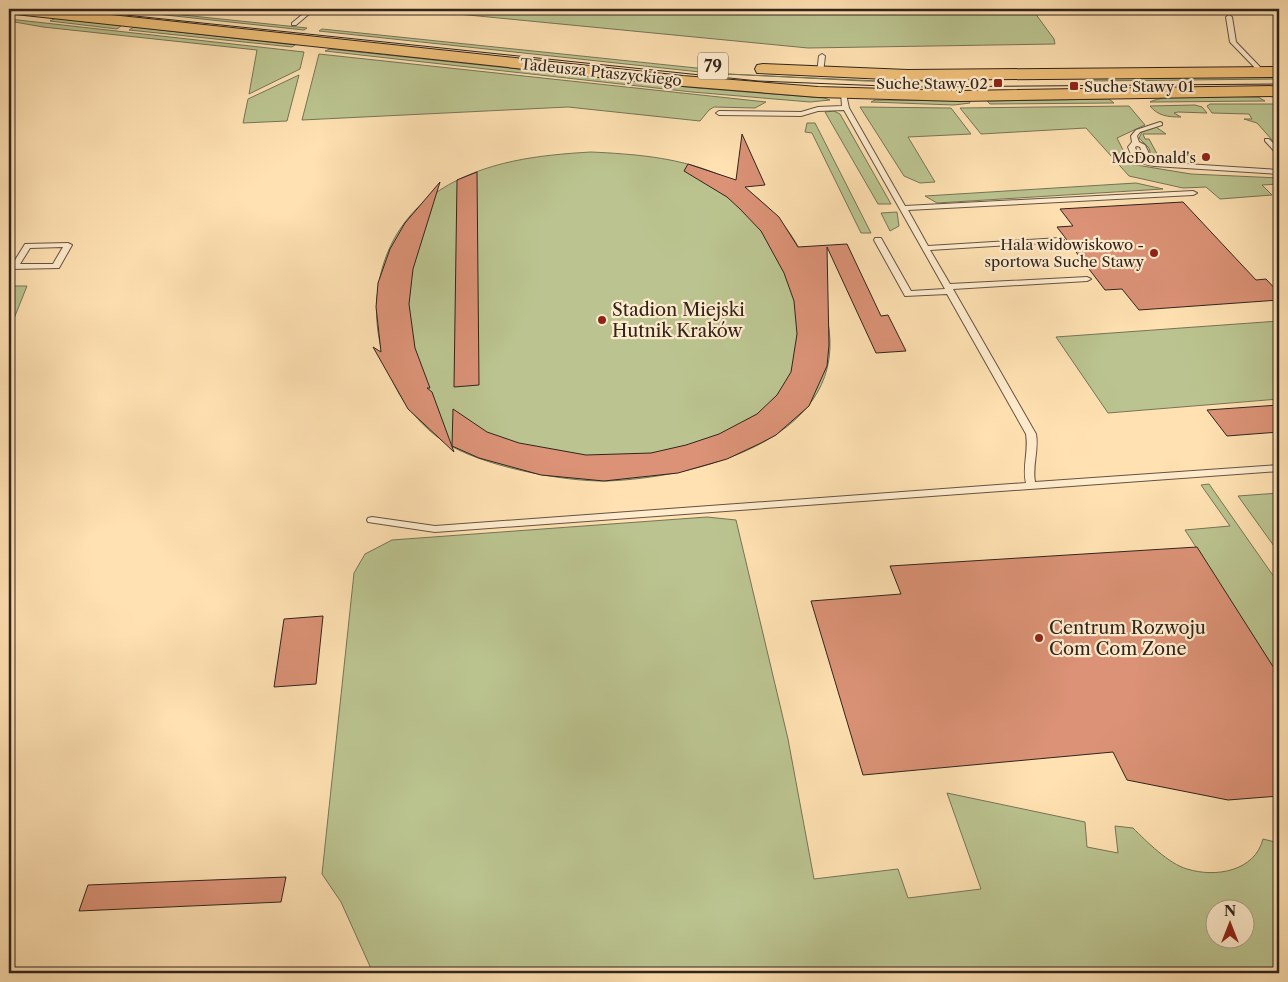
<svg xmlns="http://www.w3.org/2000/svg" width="1288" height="982" font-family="'Libre Caslon Text',serif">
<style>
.green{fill:#bbc490;stroke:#767458;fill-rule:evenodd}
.building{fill:#db9276;stroke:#30241f}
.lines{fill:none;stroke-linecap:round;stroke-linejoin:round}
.service-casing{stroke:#645344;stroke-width:2}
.primary-casing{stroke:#30241f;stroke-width:2}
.service{fill:#ffeccd;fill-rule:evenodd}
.primary{fill:#f0c079;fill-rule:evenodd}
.tram{stroke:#30241f;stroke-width:1}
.poi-dot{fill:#8f2418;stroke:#ffeccd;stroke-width:2}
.labels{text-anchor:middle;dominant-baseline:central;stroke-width:4.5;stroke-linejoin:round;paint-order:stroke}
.far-street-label{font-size:15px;fill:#30241f;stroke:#ffeccd}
.far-poi-label{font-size:15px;fill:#30241f;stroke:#ffeccd;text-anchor:end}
.shield{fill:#ffeccd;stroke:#6e6053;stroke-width:1}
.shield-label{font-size:16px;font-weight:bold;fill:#30241f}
.poi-label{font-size:18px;fill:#30241f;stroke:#ffeccd;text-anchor:start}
</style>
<rect width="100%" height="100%" fill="#ffe1b2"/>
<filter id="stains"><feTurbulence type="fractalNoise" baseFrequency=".004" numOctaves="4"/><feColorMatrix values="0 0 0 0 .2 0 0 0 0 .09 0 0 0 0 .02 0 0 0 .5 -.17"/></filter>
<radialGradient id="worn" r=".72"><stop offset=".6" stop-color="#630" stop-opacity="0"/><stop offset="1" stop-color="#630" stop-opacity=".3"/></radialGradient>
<!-- green -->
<g class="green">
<path d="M110,9H125L307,28L304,30Z"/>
<path d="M406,9H1032L1054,39L1055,44L808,48Z"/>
<path d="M56,18L120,25L121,26L117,29L50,21Z"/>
<path d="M9,19L304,52L300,69L249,94L257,50L43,27L9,21Z"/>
<path d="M134,27L295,45L292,47L129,30Z"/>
<path d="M322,29L706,69L704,72H700L319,31Z"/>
<path d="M330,49L697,88L824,98L830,100L810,102L692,92L325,51Z"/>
<path d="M319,54L766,102L755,108L714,107L709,110L700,121L568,107L302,120Z"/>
<path d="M727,74L879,81L957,78L959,82L865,81Z"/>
<path d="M299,75L287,121L243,123L248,99Z"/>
<path d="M1276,76L1279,77V79L1091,81L1088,77Z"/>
<path d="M1258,97L1265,101L1150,102C1164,93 1237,97 1258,97Z"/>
<path d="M1109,99L1114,103L990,104L987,101Z"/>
<path d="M875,100L969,101L970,103L954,105L871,102Z"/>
<path d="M1210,104H1279V143L1274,142L1257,123L1244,119H1252L1249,114L1212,113L1207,106Z"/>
<path d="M1195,105L1202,107L1207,113L1178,112L1174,113L1181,117C1168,117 1158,116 1150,106Z"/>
<path d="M1129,106L1145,125L1117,138L1130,164L1191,174L1279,178V184L1262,185L1272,195L1220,199L1206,187L1183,188L1129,176L1086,128L981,134L960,108Z"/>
<path d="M860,107L951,108L971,134L908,137L935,182L920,183L904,176Z"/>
<path d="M834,111L840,114L891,204H878L825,112Z"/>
<path d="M807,123H815L871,233H861L812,133L805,132Z"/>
<path d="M1156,127L1166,134H1143L1145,139H1149L1162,163L1152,158L1149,148L1139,138L1142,132Z"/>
<path d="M591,152C633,154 675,157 715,173C760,191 795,229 811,275C818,292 826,310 829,329C844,442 692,478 607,481C564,482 479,466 443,441C360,384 350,247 440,190C485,161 539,155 591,152Z"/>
<path d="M1136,183L1163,189L937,203L925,196Z"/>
<path d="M897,212L899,226L890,231L881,213Z"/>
<path d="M9,286H27L9,331Z"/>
<path d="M1279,321V399L1108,413L1056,337Z"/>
<path d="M1209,484L1279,584V676L1185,530L1230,526L1201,485Z"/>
<path d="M1279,493V553L1238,496Z"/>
<path d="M707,517L736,520L788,739L814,879L898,869L908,898L981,889L947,793L1085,822L1087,847L1118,853L1115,826L1133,828C1146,841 1169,864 1187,869C1216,878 1255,871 1263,839L1279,843V973H639L584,968L573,973H373L341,902L322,874L354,573L365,554L392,540ZM1216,910H1246V940H1216Z"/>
</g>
<!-- building -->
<g class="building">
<path d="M742,134L765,185L745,187L779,217L798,247L847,244L881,316L888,315L906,351L876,353L827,247L829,345L827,366L809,406L776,435L761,443L727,459L678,473L604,481L541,475L479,458L452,446L453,409L487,432L519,443L586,455L651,453L686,445L719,434L757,414L777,395L791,372L797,334L794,301L784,273L761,231L740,209L727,197L684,171L688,164L736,180Z"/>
<path d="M477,172L479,385L454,387L457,180Z"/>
<path d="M440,182L413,269L409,304L415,348L430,388H427L432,392L454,452L408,409L373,347L381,352L376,307L378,283L390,249L405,223Z"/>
<path d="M1183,202L1256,280L1266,279L1279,293V300L1139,310L1122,289L1105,290L1057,227L1073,226L1060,209Z"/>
<path d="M1279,405V432L1227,436L1207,410Z"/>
<path d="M1197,547L1279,676V796L1228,800L1127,780L1113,752L863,775L811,601L901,594L890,566Z"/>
<path d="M323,616L316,684L274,687L284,619Z"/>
<path d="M286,877L281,902L79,911L88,885Z"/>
</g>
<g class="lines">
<defs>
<g id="service">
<path d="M309,9H315L296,25H292V23Z"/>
<path d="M1229,15L1232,17L1236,42L1264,71V73H1260L1230,42L1226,17Z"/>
<path d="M822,54L825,56L823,73L820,75L817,73L819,56Z"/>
<path d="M841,93L846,94L849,108L905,206L1193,191L1197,193L1193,195L908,210L928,246L1060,238L1064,240L1060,242L930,250L950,284L1087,277L1091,279L1087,281L953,289L1036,434C1039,450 1032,466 1035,482L1279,465V471L435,532L368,522L367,520L368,518L372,517L435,526L1026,483C1022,467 1029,451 1026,434L947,294L905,296L874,240L875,238H881L911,291L945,289L844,110L818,111L801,116L719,115L716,113L719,111L801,112L818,107L842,106Z"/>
<path d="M1160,122L1162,123V125L1140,132L1137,136L1139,142L1145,145L1152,160L1155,162L1279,170V174L1154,166C1140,164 1133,161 1128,147L1132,142L1131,136L1136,130ZM1137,146L1140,147L1145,161L1138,156L1135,147Z"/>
<path d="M1265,139H1269L1279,149V155L1277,154L1265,141Z"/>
<path d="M68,243L72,245L59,268L9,269V265H12L25,244ZM63,247L53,264H20L30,248Z"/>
</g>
<g id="primary">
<path d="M9,9H55L683,76L818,87L960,91L1279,86V96L960,101L818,97L683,86L15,14L10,12Z"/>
<path d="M763,64L908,70L1279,67V77L908,80L757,73L755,69L757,65Z"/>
</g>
</defs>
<!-- service casing -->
<use href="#service" class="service-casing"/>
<!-- primary casing -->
<use href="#primary" class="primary-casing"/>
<!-- service -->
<use href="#service" class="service"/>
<!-- primary -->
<use href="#primary" class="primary"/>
<!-- tram -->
<path class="tram" d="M68,9L758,81L910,87L1279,84"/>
</g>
<!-- markers -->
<g class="poi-dot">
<rect x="993" y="78" width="10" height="10" rx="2.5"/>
<rect x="1069" y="81" width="10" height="10" rx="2.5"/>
<circle cx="1206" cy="157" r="5"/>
<circle cx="1154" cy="253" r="5"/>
<circle cx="602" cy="320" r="5"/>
<circle cx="1039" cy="638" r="5"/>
</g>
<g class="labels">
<!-- far-street labels -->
<g class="far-street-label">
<text transform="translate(601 72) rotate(6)">Tadeusza Ptaszyckiego</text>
</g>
<!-- far-poi labels -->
<g class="far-poi-label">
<text x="988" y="83">Suche Stawy 02</text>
<text x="1084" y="86" text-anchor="start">Suche Stawy 01</text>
<text x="1196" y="157">McDonald's</text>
<text x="1144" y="244">Hala widowiskowo -<tspan x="1144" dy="17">sportowa Suche Stawy</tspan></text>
</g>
<!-- shield labels -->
<rect class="shield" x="698" y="52.5" width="30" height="27" rx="4"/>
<g class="shield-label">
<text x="713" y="66">79</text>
</g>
<!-- poi labels -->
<g class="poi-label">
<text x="612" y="310">Stadion Miejski<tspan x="612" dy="21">Hutnik Kraków</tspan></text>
<text x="1049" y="628">Centrum Rozwoju<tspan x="1049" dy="21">Com Com Zone</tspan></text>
</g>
</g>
<!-- margin -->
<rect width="1288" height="982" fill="none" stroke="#ffe1b2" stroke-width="30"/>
<rect x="10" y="10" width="1268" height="962" fill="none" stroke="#30241f" stroke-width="2.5"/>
<rect x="15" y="15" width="1258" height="952" fill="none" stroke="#30241f"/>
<!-- north arrow -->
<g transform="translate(1230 924)"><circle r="24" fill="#ffeccd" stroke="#ac9c87"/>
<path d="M0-4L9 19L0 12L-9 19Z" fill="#8f2418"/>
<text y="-8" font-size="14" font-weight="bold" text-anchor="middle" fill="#30241f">N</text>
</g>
<rect width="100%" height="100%" filter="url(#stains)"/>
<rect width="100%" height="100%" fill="url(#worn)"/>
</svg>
